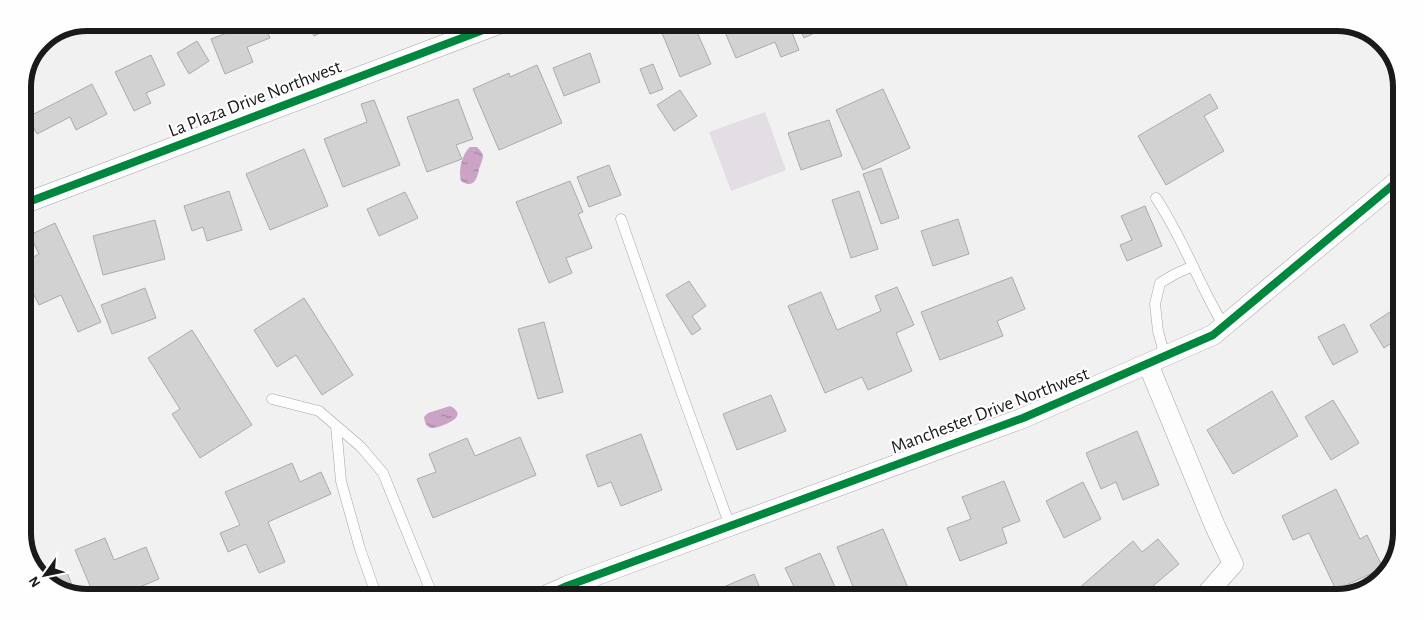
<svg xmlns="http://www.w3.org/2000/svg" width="1424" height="620" font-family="'Alegreya Sans',sans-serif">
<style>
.built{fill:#e3dee3}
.water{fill:url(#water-ripples)}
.building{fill:#d3d2d3;stroke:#acabac}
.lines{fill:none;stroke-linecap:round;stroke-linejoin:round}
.lane-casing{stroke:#a6a5a6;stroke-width:11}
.street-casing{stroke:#a6a5a6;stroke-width:21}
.lane{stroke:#fdfdfd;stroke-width:10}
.street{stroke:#fdfdfd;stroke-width:20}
.cycleway-casing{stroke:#fffeff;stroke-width:11}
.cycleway{stroke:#00873e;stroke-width:8}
.labels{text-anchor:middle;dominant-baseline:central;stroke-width:4.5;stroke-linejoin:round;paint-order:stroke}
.street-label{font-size:19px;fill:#1b191a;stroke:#fffeff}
.rim{fill:none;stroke:#1b191a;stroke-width:6}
</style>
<defs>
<pattern id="water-ripples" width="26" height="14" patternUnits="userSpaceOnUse" patternTransform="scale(1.25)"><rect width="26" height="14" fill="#cba3c6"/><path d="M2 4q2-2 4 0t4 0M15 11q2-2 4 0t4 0" fill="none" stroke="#a484a0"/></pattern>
</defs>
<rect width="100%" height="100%" fill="#f2f1f2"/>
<!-- built -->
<path class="built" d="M765,112L786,170L731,191L709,132Z"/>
<!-- water -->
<g class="water">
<path d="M470,147H477C480,150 483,153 483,157C482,161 480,166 479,169C477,180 473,189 461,181C458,170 462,154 470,147Z"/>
<path d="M450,406C464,413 456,420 446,424C436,428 426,433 424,417L428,413Z"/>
</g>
<!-- building -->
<g class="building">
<path d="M238,23H264L270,38L247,47L253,62L225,74L211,39L240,28Z"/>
<path d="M307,23H341L314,36Z"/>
<path d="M667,25H694L711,64L680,77L660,28Z"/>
<path d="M722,25H789L799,50L781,57L775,42L736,58Z"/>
<path d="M798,25H831L804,38Z"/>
<path d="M835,25H856L839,33Z"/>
<path d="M197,41L209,61L189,74L177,53Z"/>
<path d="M590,53L600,82L564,96L553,68Z"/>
<path d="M151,55L165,85L146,93L151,103L134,111L115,72Z"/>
<path d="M653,64L663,89L650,94L640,69Z"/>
<path d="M537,65L562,123L499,150L473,89L509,73L510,77Z"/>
<path d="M92,84L107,114L76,130L70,117L37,134L28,117Z"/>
<path d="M883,89L910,148L863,170L836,110Z"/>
<path d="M680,90L697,116L674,131L657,105Z"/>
<path d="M1210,94L1218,108L1204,116L1224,151L1166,185L1138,136Z"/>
<path d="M458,99L473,139L456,145L462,159L427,172L407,117Z"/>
<path d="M374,100L400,165L343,187L324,139L367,122L361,104Z"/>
<path d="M829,120L842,156L801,170L788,133Z"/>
<path d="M23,123L33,147L23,151Z"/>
<path d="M304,149L328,206L270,230L246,174Z"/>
<path d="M609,165L621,195L589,207L577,177Z"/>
<path d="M881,168L899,218L881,224L863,174Z"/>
<path d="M570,181L583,212L578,214L592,248L566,258L572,273L549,283L516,202Z"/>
<path d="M229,191L242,230L207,241L203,227L192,231L184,206Z"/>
<path d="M859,191L878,249L851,258L832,200Z"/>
<path d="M405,192L418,218L379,236L367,209Z"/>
<path d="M1145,206L1162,246L1127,261L1120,245L1132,240L1121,216Z"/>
<path d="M958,219L969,254L933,266L921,231Z"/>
<path d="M155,220L165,259L103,275L93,236Z"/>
<path d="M55,223L101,322L78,332L61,295L39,305L32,291L23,295V262L39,254L30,235Z"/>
<path d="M1012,277L1025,309L997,321L1003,336L940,360L921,312Z"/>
<path d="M689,281L706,306L692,316L701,329L692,335L666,295Z"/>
<path d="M897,287L914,325L896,333L912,371L868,390L862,377L825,393L788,306L821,292L837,330L881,311L875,296Z"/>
<path d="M145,288L156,318L112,334L101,305Z"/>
<path d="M304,298L353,375L322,395L296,355L277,367L254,330Z"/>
<path d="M1399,306V338L1384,348L1370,325Z"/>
<path d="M544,322L563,392L538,399L518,329Z"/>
<path d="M1344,324L1358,352L1333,365L1318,337Z"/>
<path d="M192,330L252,425L200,458L172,414L180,409L148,358Z"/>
<path d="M1272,391L1298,436L1233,474L1207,430Z"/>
<path d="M771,395L786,431L737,450L723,414Z"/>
<path d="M1333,400L1359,443L1331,460L1305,417Z"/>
<path d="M1137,431L1159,485L1123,500L1116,482L1101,489L1086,453Z"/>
<path d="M641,434L662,490L621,506L611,482L598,487L586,455Z"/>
<path d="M520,437L536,475L433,518L417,479L436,472L429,454L467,438L475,456Z"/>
<path d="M292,463L300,482L321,472L331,494L268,522L285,562L259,573L246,544L228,552L220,533L240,525L225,492Z"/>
<path d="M1004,481L1020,521L1002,528L1007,543L960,561L947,528L971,519L962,497Z"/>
<path d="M1083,482L1101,519L1064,538L1046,501Z"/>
<path d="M1336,489L1360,539L1367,535L1383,568L1336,590L1309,533L1293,540L1282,516Z"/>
<path d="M883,529L908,588L889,596H877L873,587L856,594L837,547Z"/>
<path d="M105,538L114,560L146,547L159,579L125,593H93L75,550Z"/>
<path d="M1158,539L1179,564L1140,597L1070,596L1133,541L1142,552Z"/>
<path d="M820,553L839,596L786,595L796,591L785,568Z"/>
<path d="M66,570L74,590L68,593H63L45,579Z"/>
<path d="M754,574L763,595H714L712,592Z"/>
</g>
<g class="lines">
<defs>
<g id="lane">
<path d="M1156,198C1183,238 1199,285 1224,326"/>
<path d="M621,219L681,391L730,526"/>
<path d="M1165,357L1158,331L1155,304L1160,283L1175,274L1193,266"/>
<path d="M272,399L319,411L361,447L383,473L432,594"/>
<path d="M336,426L341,481L360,549L376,594"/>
</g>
<g id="street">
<path d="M23,204L499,24"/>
<path d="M1148,364L1215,526L1233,564L1204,597"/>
<path d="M547,595L567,586L1023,418L1213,335L1400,179"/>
</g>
</defs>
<!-- lane casing -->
<use href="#lane" class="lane-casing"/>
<!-- street casing -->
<use href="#street" class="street-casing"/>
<!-- lane -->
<use href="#lane" class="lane"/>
<!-- street -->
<use href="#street" class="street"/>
<defs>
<g id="cycleway">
<path d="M23,204L499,24"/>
<path d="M547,595L567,586L1023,418L1213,335L1400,179"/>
</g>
</defs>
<!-- cycleway casing -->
<use href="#cycleway" class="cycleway-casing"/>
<!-- cycleway -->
<use href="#cycleway" class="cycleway"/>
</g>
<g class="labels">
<!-- street labels -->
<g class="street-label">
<text transform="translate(255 99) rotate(-21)">La Plaza Drive Northwest</text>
<text transform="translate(990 411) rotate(-21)">Manchester Drive Northwest</text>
</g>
</g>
<!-- crop -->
<path d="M0 0H1424V620H0ZM87 31H1337A56 56 0 0 1 1393 87V533A56 56 0 0 1 1337 589H87A56 56 0 0 1 31 533V87A56 56 0 0 1 87 31Z" fill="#fffeff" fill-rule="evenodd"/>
<path class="rim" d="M87 31H1337A56 56 0 0 1 1393 87V533A56 56 0 0 1 1337 589H87A56 56 0 0 1 31 533V87A56 56 0 0 1 87 31Z"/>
<!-- north arrow -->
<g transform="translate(45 575) rotate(237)" stroke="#fffeff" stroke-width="4" paint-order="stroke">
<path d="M0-4L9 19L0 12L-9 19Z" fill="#1b191a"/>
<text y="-8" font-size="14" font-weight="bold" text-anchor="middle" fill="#1b191a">N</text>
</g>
</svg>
